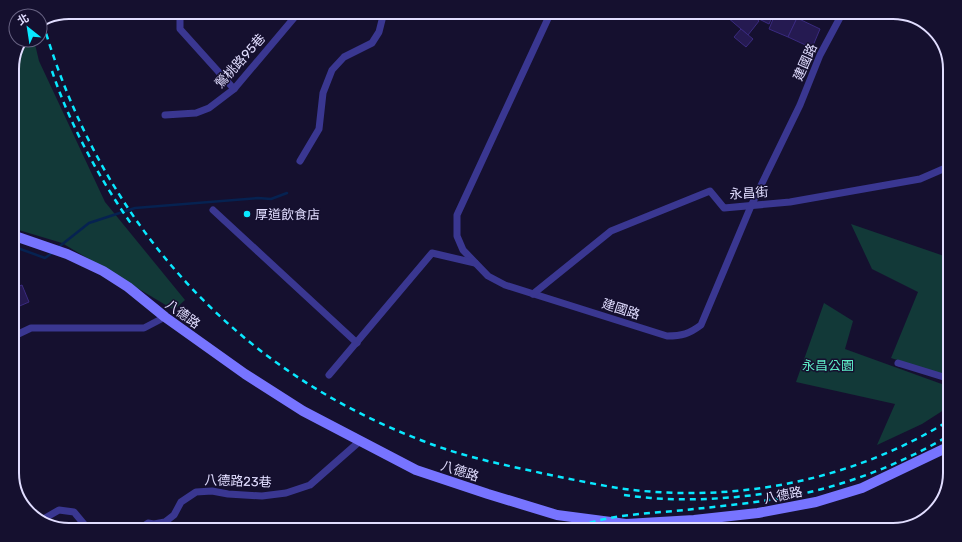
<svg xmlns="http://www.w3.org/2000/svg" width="962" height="542" font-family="Rubik,'Noto Sans TC',sans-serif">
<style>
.green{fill:#123938}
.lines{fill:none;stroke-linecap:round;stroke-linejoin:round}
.stream{stroke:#062251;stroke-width:2.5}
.building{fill:#251a51;stroke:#3a2a7f}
.street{stroke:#3a3791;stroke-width:7}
.secondary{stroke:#7774ff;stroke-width:10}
.rail{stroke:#09e8ff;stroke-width:2.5;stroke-dasharray:6 5;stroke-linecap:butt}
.poi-dot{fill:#09e8ff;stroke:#15102f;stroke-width:1.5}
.labels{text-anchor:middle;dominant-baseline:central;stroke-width:3;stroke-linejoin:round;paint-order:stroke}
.street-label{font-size:13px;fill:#e1ddff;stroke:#15102f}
.poi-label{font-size:13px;fill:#e1ddff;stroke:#15102f;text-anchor:start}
.park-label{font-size:13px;fill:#5eebc6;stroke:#15102f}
.rim{fill:none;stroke:#e1ddff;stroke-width:2}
</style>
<rect width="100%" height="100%" fill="#15102f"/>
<!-- green -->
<g class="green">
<path d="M24,40H34L39,61L105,202L185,300L174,310L62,243L12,228V66Z"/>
<path d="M851,224L950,258V377L891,358L918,292L872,269Z"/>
<path d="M824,303L853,321L845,349L950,387V406L922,424L877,445L895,404L796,382Z"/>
</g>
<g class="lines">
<!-- stream -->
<g class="stream">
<path d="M12,246L45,258L52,253"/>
<path d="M60,246L89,223L135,208L258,198L271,199L287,193"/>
</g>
</g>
<!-- building -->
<g class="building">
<path d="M732,12H748L759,21L748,35L727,17Z"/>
<path d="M750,12H773L774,13L769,24L755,17Z"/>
<path d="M776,12H783L797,18L788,37L769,29Z"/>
<path d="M810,12H826L823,18Z"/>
<path d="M797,18L820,29L812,48L788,37Z"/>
<path d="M741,29L753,39L746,47L734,37Z"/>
<path d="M22,285L29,302L15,308L12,302V289Z"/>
</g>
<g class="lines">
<!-- street -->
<g class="street">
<path d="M180,12V29L234,89"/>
<path d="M551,12L457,215V236L463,250L488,276L505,285L667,336C682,336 689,334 701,325L751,206L800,105L820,55L843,12"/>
<path d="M165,115L196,113L209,108L234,89L299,12"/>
<path d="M300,161L319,129L323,93L332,70L344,57L372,43L379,32L384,12"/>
<path d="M213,210L357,343"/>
<path d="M533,294L611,231L710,191L724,208L790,202L920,179L950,166"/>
<path d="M12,337L31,328H144L165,317"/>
<path d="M898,363L950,379"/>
<path d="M329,375L432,253L475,263"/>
<path d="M40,521L59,510L74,512L89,530"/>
<path d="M138,530L148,523L154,524L165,522L174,515L181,502L196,492L212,491L228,494L262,496L286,493L310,485L360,441"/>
<path d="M680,530L681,521"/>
</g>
<!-- secondary -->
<path class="secondary" d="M12,235L67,254L103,271L128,287L165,317L245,374L303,411L416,470L488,494L557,515L626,524L694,520L758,513L816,502L862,488L950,446"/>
<!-- rail -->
<g class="rail">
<path d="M43,23C100,219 231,368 423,441C466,458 510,466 555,476C581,481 607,487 633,490C743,502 855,479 950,420"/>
<path d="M52,71C70,125 99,178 132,225"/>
<path d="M624,495C672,502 721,500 769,493"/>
<path d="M569,530C608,513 652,514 694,509C732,505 773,501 810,492C860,480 906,461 950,435"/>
</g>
</g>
<!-- markers -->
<circle class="poi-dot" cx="247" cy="214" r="4"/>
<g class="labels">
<!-- street labels -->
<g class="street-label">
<text transform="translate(240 61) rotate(-48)">鶯桃路95巷</text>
<text transform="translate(805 62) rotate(-66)">建國路</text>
<text transform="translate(749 193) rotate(-4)">永昌街</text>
<text transform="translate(621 309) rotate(18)">建國路</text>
<text transform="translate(183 314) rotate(36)">八德路</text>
<text transform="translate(460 471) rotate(18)">八德路</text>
<text transform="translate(238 481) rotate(2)">八德路23巷</text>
<text transform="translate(783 495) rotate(-11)">八德路</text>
</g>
<!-- poi labels -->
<g class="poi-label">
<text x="255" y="214">厚道飲食店</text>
</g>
<!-- park labels -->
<g class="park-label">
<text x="828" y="365">永昌公園</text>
</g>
</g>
<!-- crop -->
<path d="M0 0H962V542H0ZM69 19H893A50 50 0 0 1 943 69V473A50 50 0 0 1 893 523H69A50 50 0 0 1 19 473V69A50 50 0 0 1 69 19Z" fill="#15102f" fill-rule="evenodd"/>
<path class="rim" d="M69 19H893A50 50 0 0 1 943 69V473A50 50 0 0 1 893 523H69A50 50 0 0 1 19 473V69A50 50 0 0 1 69 19Z"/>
<!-- north arrow -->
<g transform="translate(28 28) rotate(330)"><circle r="19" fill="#15102f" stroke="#676282"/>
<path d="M0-3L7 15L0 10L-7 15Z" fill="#09e8ff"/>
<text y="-6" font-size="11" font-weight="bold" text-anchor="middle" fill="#e1ddff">北</text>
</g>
</svg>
